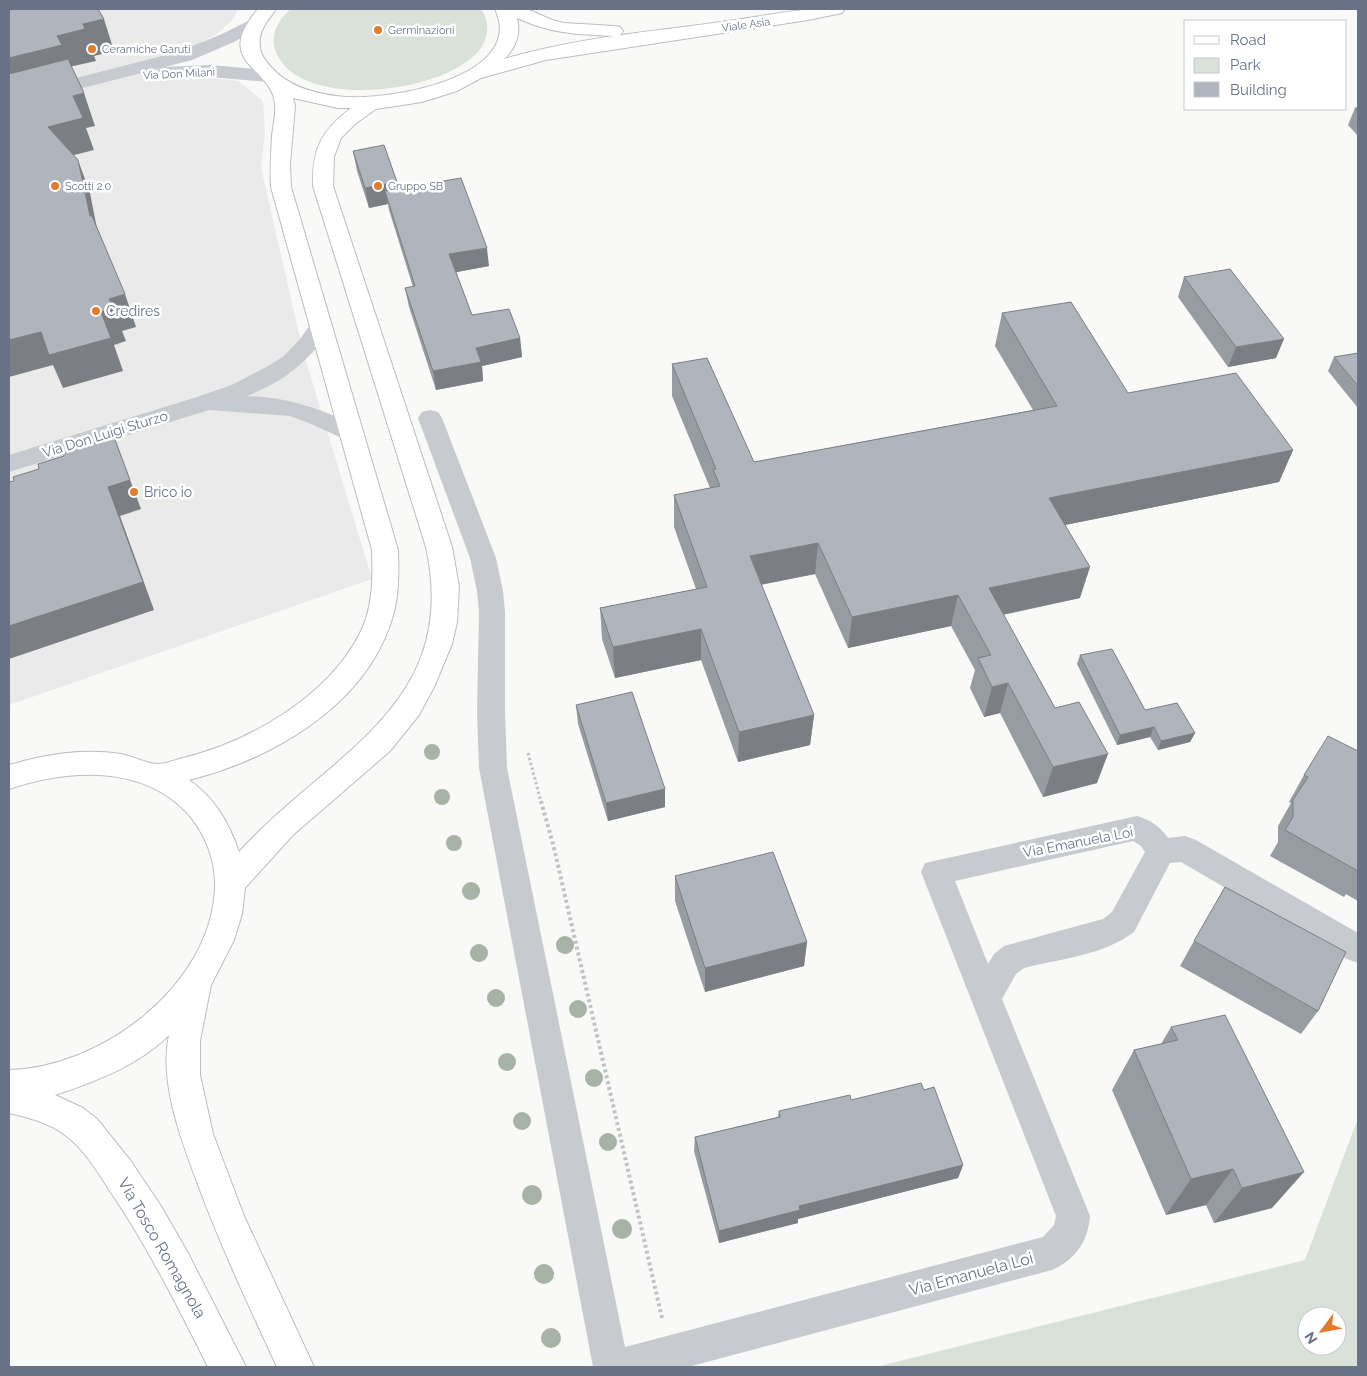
<svg xmlns="http://www.w3.org/2000/svg" width="1367" height="1376" font-family="Raleway,sans-serif">
<style>
.built{fill:#eaeaea}
.green{fill:#d9e1d8;fill-rule:evenodd}
.lines{fill:none;stroke-linecap:round;stroke-linejoin:round}
.major-casing{stroke:#babdc2;stroke-width:2}
.path-far1{stroke:#c1c2c5;stroke-width:3;stroke-dasharray:2.5 2.5;stroke-linecap:butt}
.path{stroke:#c1c2c5;stroke-width:4;stroke-dasharray:3 3;stroke-linecap:butt}
.minor{fill:#c7cace;fill-rule:evenodd}
.major{fill:#fff;fill-rule:evenodd}
.tree{fill:#a6b3a6}
.wall{fill:#979ca3}
.shaded-wall{fill:#7b7f84}
.building{fill:#b0b5bd;stroke:#7b7f84}
.poi-dot{fill:#e47a2c;stroke:#fff;stroke-width:2}
.labels{text-anchor:middle;dominant-baseline:central;stroke-width:5;stroke-linejoin:round;paint-order:stroke}
.far-street-label{font-size:11px;fill:#687388;stroke:#fff}
.far-poi-label{font-size:11px;fill:#687388;stroke:#fff;text-anchor:start}
.poi-label{font-size:14px;fill:#687388;stroke:#fff;text-anchor:start}
.street-label{font-size:14px;fill:#687388;stroke:#fff}
.near-street-label{font-size:16px;fill:#687388;stroke:#fff}
</style>
<rect width="100%" height="100%" fill="#f9f9f7"/>
<!-- built -->
<path class="built" d="M9,9H238L233,19L218,33L151,71L238,81L263,101L265,131L261,168L303,351L372,579L9,705Z"/>
<!-- green -->
<g class="green">
<path d="M291,9H481C490,21 489,36 481,48C447,95 294,112 275,49C270,33 280,18 291,9Z"/>
<path d="M1358,1118V1367H876L1305,1260ZM1307,1316H1337V1346H1307Z"/>
</g>
<g class="lines">
<defs>
<path id="major" d="M258,9H276C269,19 262,26 260,38C258,52 264,59 272,68C288,86 313,93 336,96C381,103 528,79 495,9H527L552,20L564,23L614,26L620,27L623,31L620,35L614,36C576,34 552,34 517,18C521,33 516,48 504,59C574,38 649,32 721,22C762,17 804,6 845,9L842,13L808,20L546,60L481,78L457,91L422,102L376,109L355,124L341,138L334,157L333,186L452,547L459,587L457,622L452,644L434,687L419,715L390,751L293,835L245,888L242,914L234,940L211,985L200,1041V1075L213,1134L244,1216L314,1367H277C249,1306 220,1245 197,1182C181,1139 159,1082 169,1035C139,1065 95,1082 55,1095L83,1108L97,1119L130,1160L161,1206L189,1255L246,1367H208C178,1307 148,1247 110,1191C97,1171 84,1149 65,1135C48,1122 29,1118 9,1113V1070C101,1068 211,986 215,888C216,862 206,835 189,815C143,764 69,769 9,789V765C46,754 82,748 121,754C131,756 149,764 157,764C165,764 175,760 183,758C249,742 327,697 359,635C373,610 373,578 372,550L271,187C270,170 271,154 272,136C273,126 276,115 275,105C273,66 211,65 258,9ZM293,98L338,108H351C321,131 312,149 313,186L426,547C461,708 327,754 239,852C229,823 215,798 189,780C269,760 361,709 390,625C399,601 399,576 398,550L291,187L290,164L295,106Z"/>
</defs>
<!-- major casing -->
<use href="#major" class="major-casing"/>
<!-- path-far1 -->
<path class="path-far1" d="M528,753L541,802"/>
<!-- path -->
<path class="path" d="M541,801L554,848L662,1318"/>
<!-- minor -->
<g class="minor">
<path d="M256,17L262,18L265,22L262,26L234,42L192,60L9,107V95L178,52L222,34Z"/>
<path d="M210,65L267,70L274,72L276,76L274,80L267,82L210,77L164,79L157,77L155,73L157,69L164,67Z"/>
<path d="M321,319L329,321L332,326C310,361 285,381 247,396C289,397 323,410 360,427L364,433L360,439L352,441L344,439L309,423L290,416L209,410L9,472V455L197,397L234,384L268,366L284,356L300,339L313,321Z"/>
<path d="M430,410L438,412L442,418L496,558L503,591L505,612V713L507,768L625,1347L1043,1237L1054,1225L1056,1216L921,872L925,863L1137,816C1150,820 1160,826 1168,838L1185,836L1196,840L1358,933V963L1347,959L1181,862L1170,863L1134,932C1104,955 1060,959 1024,968L1016,974L1002,999L1090,1216C1088,1242 1075,1260 1052,1270L688,1367H593L479,768L477,713L479,612L477,591L470,558L418,418L422,412ZM1133,841L1141,846L1145,852L1112,912L1103,919L1004,946L994,954L988,964L955,881Z"/>
</g>
<!-- major -->
<use href="#major" class="major"/>
</g>
<!-- trees -->
<g class="tree">
<circle cx="432" cy="752" r="8"/>
<circle cx="442" cy="797" r="8"/>
<circle cx="454" cy="843" r="8"/>
<circle cx="471" cy="891" r="9"/>
<circle cx="565" cy="945" r="9"/>
<circle cx="479" cy="953" r="9"/>
<circle cx="496" cy="998" r="9"/>
<circle cx="578" cy="1009" r="9"/>
<circle cx="507" cy="1062" r="9"/>
<circle cx="594" cy="1078" r="9"/>
<circle cx="522" cy="1121" r="9"/>
<circle cx="608" cy="1142" r="9"/>
<circle cx="532" cy="1195" r="10"/>
<circle cx="622" cy="1229" r="10"/>
<circle cx="544" cy="1274" r="10"/>
<circle cx="551" cy="1338" r="10"/>
</g>
<!-- wall -->
<g class="wall">
<path d="M1355,108H1358V136L1348,125Z"/>
<path d="M353,151L397,182L398,189L489,266L456,272L472,315L520,338L522,357L482,366L483,381L436,390L409,307L405,288L413,287L389,210L388,204L369,208L357,171Z"/>
<path d="M1184,277L1276,358L1228,367L1178,297Z"/>
<path d="M1002,313L1128,393L1293,450L1279,482L1065,525L1080,598L1003,615L1097,783L1043,797L1000,713L984,717L970,688L975,670L951,626L848,648L815,574L761,585L814,715L810,745L738,762L701,660L615,678L602,639L600,608L696,589L674,527V495L710,488L672,396V364L754,462L1033,410L995,346Z"/>
<path d="M1358,353V408L1328,371L1334,357Z"/>
<path d="M1080,655L1145,710L1195,733L1190,742L1158,750L1150,737L1117,745L1077,664Z"/>
<path d="M576,705L665,789V807L608,821L578,724Z"/>
<path d="M1358,751V901L1346,894L1344,897L1270,856L1278,842V826L1291,803L1289,802L1304,775Z"/>
<path d="M675,876L807,942L804,966L705,992L675,901Z"/>
<path d="M1194,941L1318,1011L1301,1034L1180,966Z"/>
<path d="M1171,1027L1272,1208L1214,1223L1206,1205L1166,1215L1112,1090L1134,1050L1161,1044Z"/>
<path d="M924,1090L963,1165L958,1178L798,1219V1223L719,1243L694,1151L695,1137L778,1117L779,1111L851,1100Z"/>
</g>
<!-- shaded-wall -->
<g class="shaded-wall">
<path d="M104,19L114,51L94,56L96,61L69,67L9,93V58L83,24Z"/>
<path d="M84,93L95,126L86,128L94,150L59,159L48,127L73,96Z"/>
<path d="M78,160L90,193L101,249L90,216Z"/>
<path d="M397,182L400,202L385,191L388,204L369,208L365,188Z"/>
<path d="M487,248L489,266L452,273L449,254Z"/>
<path d="M125,294L136,327L122,331L126,341L114,345L123,371L63,388L53,365L9,377V340L101,312L109,299Z"/>
<path d="M520,338L522,357L482,366L483,381L436,390L433,371L476,348Z"/>
<path d="M1284,339L1276,358L1228,367L1236,347Z"/>
<path d="M114,437L141,509L120,516L154,610L9,659V626L108,487Z"/>
<path d="M1293,450L1279,482L1040,530L1049,498Z"/>
<path d="M818,543L815,574L748,587L750,556Z"/>
<path d="M1090,567L1080,598L981,619L989,588Z"/>
<path d="M958,595L951,626L848,648L852,617Z"/>
<path d="M701,629V660L615,678L613,647Z"/>
<path d="M1008,683L1000,713L984,717L992,687Z"/>
<path d="M814,715L810,745L738,762L739,732Z"/>
<path d="M1154,727L1150,737L1117,745L1120,735Z"/>
<path d="M1195,733L1190,742L1158,750L1161,741Z"/>
<path d="M1108,754L1097,783L1043,797L1053,767Z"/>
<path d="M665,789V807L608,821L606,803Z"/>
<path d="M807,942L804,966L705,992V968Z"/>
<path d="M963,1165L958,1178L798,1219V1223L719,1243V1231L799,1206Z"/>
<path d="M1233,1169L1206,1205L1166,1215L1191,1179Z"/>
<path d="M1304,1172L1272,1208L1214,1223L1242,1188Z"/>
</g>
<!-- building -->
<g class="building">
<path d="M9,9H98L104,19L83,24L85,29L57,36L62,45L9,58Z"/>
<path d="M68,59L84,93L73,96L83,118L48,127L78,160L90,216H92L125,294L109,299L114,308L101,312L111,338L49,355L41,332L9,340V74Z"/>
<path d="M1355,108H1358V112Z"/>
<path d="M384,145L397,182L365,188L353,151Z"/>
<path d="M461,178L487,248L449,254L472,315L509,309L520,338L476,348L481,362L433,371L405,288L415,286L385,191Z"/>
<path d="M1230,269L1284,339L1236,347L1184,277Z"/>
<path d="M1071,302L1128,393L1236,373L1293,450L1049,498L1090,567L989,588L1055,708L1079,702L1108,754L1053,767L1008,683L992,687L978,658L991,655L958,595L852,617L818,543L750,556L814,715L739,732L701,629L613,647L600,608L707,587L674,495L720,486L713,469H716L672,364L707,358L754,462L1057,406L1002,313Z"/>
<path d="M1358,353V386L1334,357Z"/>
<path d="M114,437L130,480L108,487L143,582L9,626V482L14,481L13,477L39,469L38,464L64,456L63,453Z"/>
<path d="M1112,649L1145,710L1177,703L1195,733L1161,741L1154,727L1120,735L1080,655Z"/>
<path d="M632,692L665,789L606,803L576,705Z"/>
<path d="M1328,736L1358,751V871L1285,830L1293,817V800L1308,777L1304,775Z"/>
<path d="M773,852L807,942L705,968L675,876Z"/>
<path d="M1225,887L1346,952L1318,1011L1194,941Z"/>
<path d="M1225,1015L1304,1172L1242,1188L1233,1169L1191,1179L1134,1050L1178,1040L1171,1027Z"/>
<path d="M921,1083L924,1090L934,1087L963,1165L799,1206L800,1210L719,1231L695,1137L780,1117L779,1111L850,1095L851,1100Z"/>
</g>
<!-- markers -->
<g class="poi-dot">
<circle cx="378" cy="30" r="5"/>
<circle cx="92" cy="49" r="5"/>
<circle cx="55" cy="186" r="5"/>
<circle cx="378" cy="186" r="5"/>
<circle cx="96" cy="311" r="5"/>
<circle cx="134" cy="492" r="5"/>
</g>
<g class="labels">
<!-- far-street labels -->
<g class="far-street-label">
<text transform="translate(746 25) rotate(-8)">Viale Asia</text>
<text transform="translate(179 74) rotate(-3)">Via Don Milani</text>
</g>
<!-- far-poi labels -->
<g class="far-poi-label">
<text x="388" y="30">Germinazioni</text>
<text x="102" y="49">Ceramiche Garuti</text>
<text x="65" y="186">Scotti 2.0</text>
<text x="388" y="186">Gruppo SB</text>
</g>
<!-- poi labels -->
<g class="poi-label">
<text x="106" y="311">Credires</text>
<text x="144" y="492">Brico io</text>
</g>
<!-- street labels -->
<g class="street-label">
<text transform="translate(105 434) rotate(-17)">Via Don Luigi Sturzo</text>
<text transform="translate(1078 842) rotate(-11)">Via Emanuela Loi</text>
</g>
<!-- near-street labels -->
<g class="near-street-label">
<text transform="translate(162 1248) rotate(60)">Via Tosco Romagnola</text>
<text transform="translate(971 1274) rotate(-15)">Via Emanuela Loi</text>
</g>
</g>
<!-- border -->
<rect width="1367" height="1376" fill="none" stroke="#687388" stroke-width="20"/>
<!-- legend -->
<rect x="1184" y="20" width="162" height="90" fill="#ffffff" stroke="#c3c7cf"/>
<rect x="1194" y="36" width="25" height="8" fill="#ffffff" stroke="#c3c7cf"/>
<text x="1230" y="45" font-size="15" fill="#687388">Road</text>
<rect x="1194" y="58" width="25" height="15" fill="#d9e1d8" stroke="#c3c7cf"/>
<text x="1230" y="70" font-size="15" fill="#687388">Park</text>
<rect x="1194" y="82" width="25" height="15" fill="#b0b5bd" stroke="#c3c7cf"/>
<text x="1230" y="95" font-size="15" fill="#687388">Building</text>
<!-- north arrow -->
<g transform="translate(1322 1331) rotate(238)"><circle r="24" fill="#ffffff" stroke="#c3c7cf"/>
<path d="M0-4L9 19L0 12L-9 19Z" fill="#e47a2c"/>
<text y="-8" font-size="14" font-weight="bold" text-anchor="middle" fill="#687388">N</text>
</g>
</svg>
